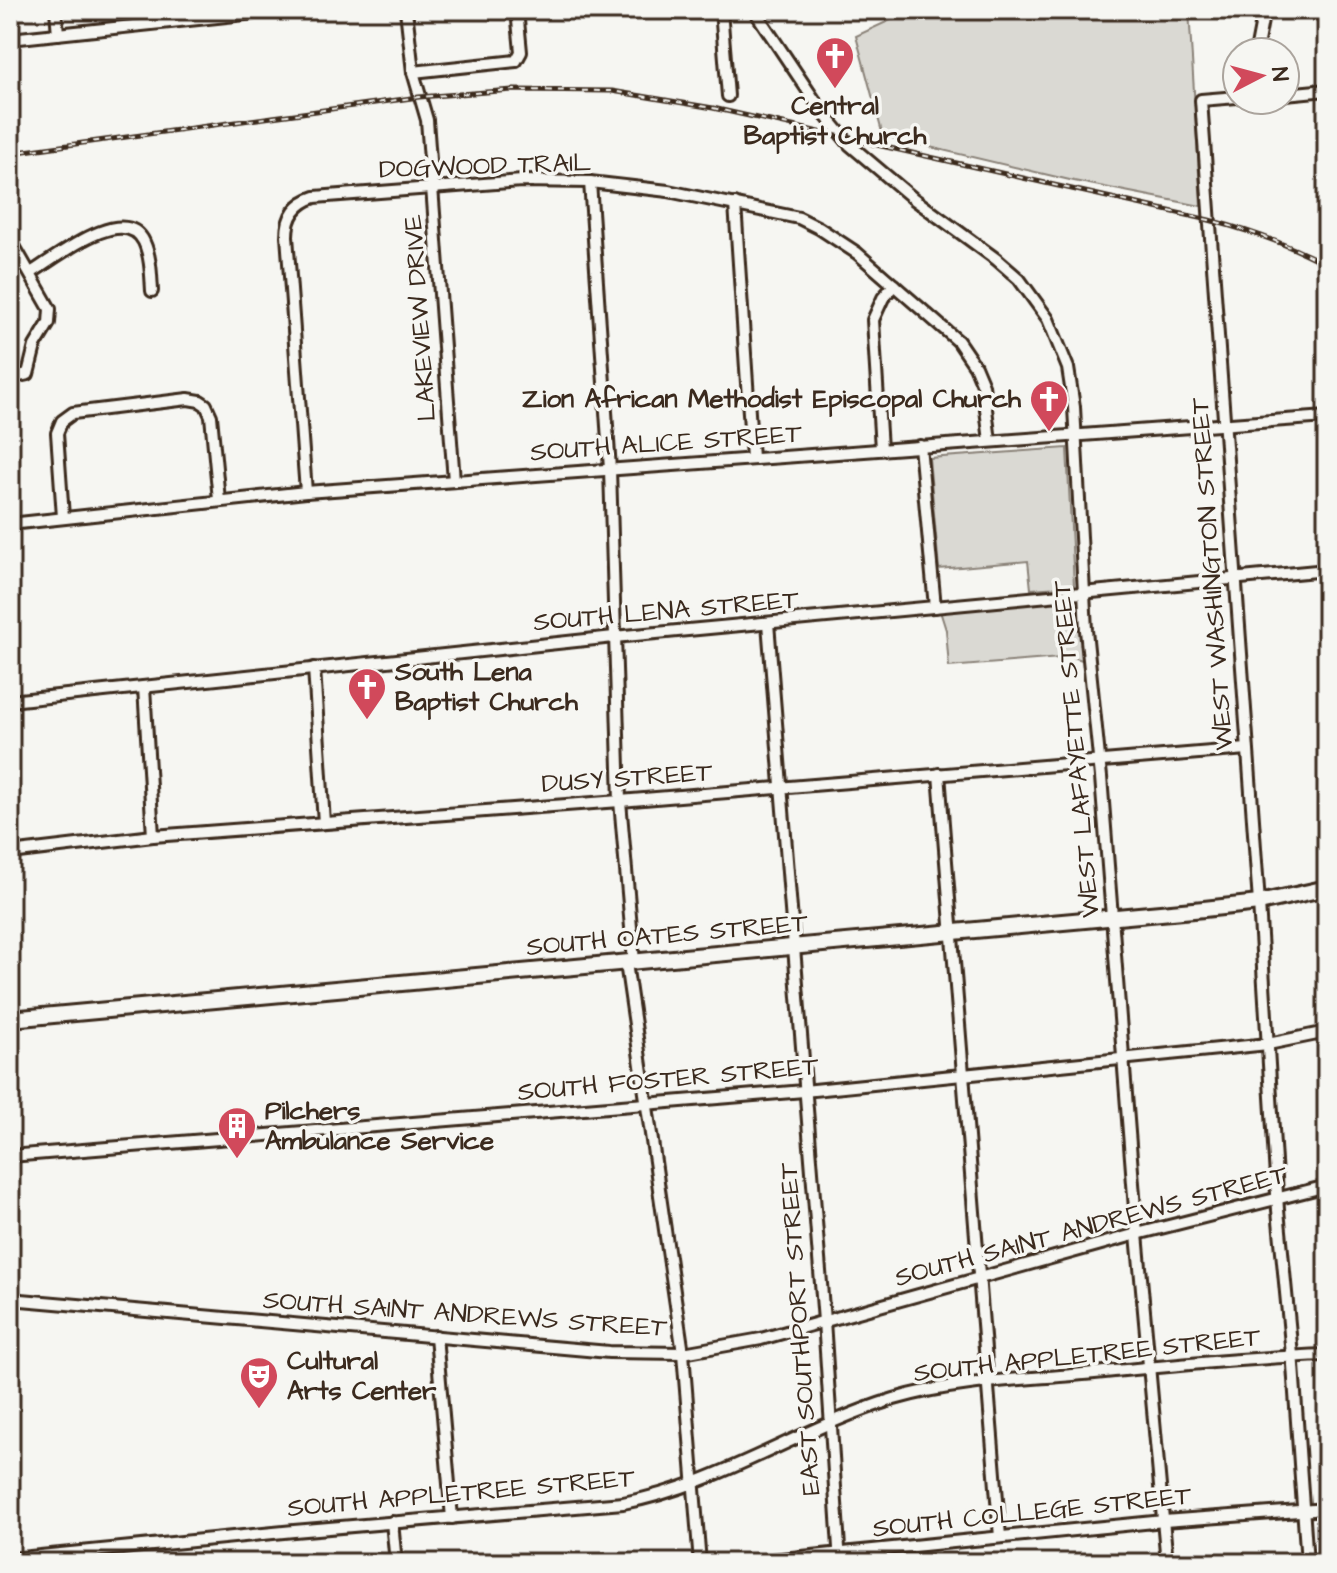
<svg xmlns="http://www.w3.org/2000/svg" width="1337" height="1573" font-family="'Architects Daughter',sans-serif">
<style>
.green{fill:#dad9d3;stroke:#8a8278;stroke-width:2}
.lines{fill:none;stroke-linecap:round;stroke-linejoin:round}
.stream{stroke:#857a71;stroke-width:2}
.minor-casing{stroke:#3b2a1e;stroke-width:16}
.major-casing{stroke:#3b2a1e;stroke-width:20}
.minor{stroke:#f6f6f2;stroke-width:10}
.major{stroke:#f6f6f2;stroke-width:14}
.rail-casing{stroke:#3b2a1e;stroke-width:5}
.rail{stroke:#f6f6f2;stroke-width:2;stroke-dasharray:6;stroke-linecap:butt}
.labels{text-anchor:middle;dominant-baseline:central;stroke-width:7;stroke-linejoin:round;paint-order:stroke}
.poi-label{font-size:26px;font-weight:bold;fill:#3b2a1e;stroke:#f6f6f2;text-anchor:start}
.street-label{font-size:26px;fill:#3b2a1e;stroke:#f6f6f2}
</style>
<rect width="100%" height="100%" fill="#f6f6f2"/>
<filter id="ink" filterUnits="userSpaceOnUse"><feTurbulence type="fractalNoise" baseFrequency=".0125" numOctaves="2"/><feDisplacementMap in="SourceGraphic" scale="16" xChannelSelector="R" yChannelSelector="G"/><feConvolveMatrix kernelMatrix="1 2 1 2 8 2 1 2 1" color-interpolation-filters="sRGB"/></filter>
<g filter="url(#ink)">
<!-- green -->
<g class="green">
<path d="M891,10H1189L1201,206L1074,181L883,136L856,36L893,19Z"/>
<path d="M1067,448L1074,586L1031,589L1028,561L939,569L929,458Z"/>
<path d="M1078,599L1085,661L1073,657L949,667L946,630L940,611Z"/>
</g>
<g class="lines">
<!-- stream -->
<path class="stream" d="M1309,10L1327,24"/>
<defs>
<g id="minor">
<path d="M56,10L58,34"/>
<path d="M406,10L413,72L427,120L454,481"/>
<path d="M721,10L728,96"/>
<path d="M754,10L821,110L850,145L914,199L996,259L1019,279L1048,319L1068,368L1074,407L1086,630L1101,777L1137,1234L1167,1563"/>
<path d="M10,39L283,10"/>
<path d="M1256,52L1264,10"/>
<path d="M413,72L516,61L521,52L517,10"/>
<path d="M1285,94L1327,90"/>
<path d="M1237,97L1201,100L1259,903L1278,1210L1293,1365L1307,1563"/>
<path d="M590,182L610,469L620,801L634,962"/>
<path d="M735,204L752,458"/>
<path d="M10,239L50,309L49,323L35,346L28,374L10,378"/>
<path d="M31,273C54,259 125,201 144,242C151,257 151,276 152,291"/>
<path d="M920,446L935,607"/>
<path d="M881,449L873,320L883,298L894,285"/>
<path d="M306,492L287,236C287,216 296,203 315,197L522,181L590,182L668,191L799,218L819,228L857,253L958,341L975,366L983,385L990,441"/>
<path d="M63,517L57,433L62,421L73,413L188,399L200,401L206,405L211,416L219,500"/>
<path d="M10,524L306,492L1327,417"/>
<path d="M768,623L824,1321L840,1563"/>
<path d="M314,668L324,823"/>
<path d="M144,687L153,836"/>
<path d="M10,701L614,637L1327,570"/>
<path d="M939,774L1000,1537"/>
<path d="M10,853L153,836L620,801L1247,749"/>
<path d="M626,963L683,1353L700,1563"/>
<path d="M10,1156L804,1091L1268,1044L1327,1032"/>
<path d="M10,1299L609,1352L683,1353L761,1339L1137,1234L1327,1186"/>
<path d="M436,1336L452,1518"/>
<path d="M392,1522L396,1563"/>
<path d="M10,1559L294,1531L623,1503C717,1486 802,1427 894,1399C952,1382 1013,1380 1073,1375C1158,1367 1242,1358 1327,1355"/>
<path d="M742,1563L1164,1521L1327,1509"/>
</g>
<path id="major" d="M10,1019L1204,909L1259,903L1327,888"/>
</defs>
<!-- minor casing -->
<use href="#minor" class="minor-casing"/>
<!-- major casing -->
<use href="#major" class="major-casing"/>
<!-- minor -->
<use href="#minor" class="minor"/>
<!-- major -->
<use href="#major" class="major"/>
<defs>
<path id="rail" d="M10,153L419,97L513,90L612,91L713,108L1209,220C1251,231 1289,244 1327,265"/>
</defs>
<!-- rail casing -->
<use href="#rail" class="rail-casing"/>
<!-- rail -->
<use href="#rail" class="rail"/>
</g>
</g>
<!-- icons -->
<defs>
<symbol id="church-pin" viewBox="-11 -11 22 30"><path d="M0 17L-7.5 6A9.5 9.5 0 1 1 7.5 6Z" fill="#d1495b" stroke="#f6f6f2"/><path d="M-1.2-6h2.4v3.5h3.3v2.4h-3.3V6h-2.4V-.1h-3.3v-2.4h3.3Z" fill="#fff"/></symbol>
<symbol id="building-pin" viewBox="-11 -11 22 30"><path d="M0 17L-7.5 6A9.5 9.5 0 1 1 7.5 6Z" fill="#d1495b" stroke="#f6f6f2"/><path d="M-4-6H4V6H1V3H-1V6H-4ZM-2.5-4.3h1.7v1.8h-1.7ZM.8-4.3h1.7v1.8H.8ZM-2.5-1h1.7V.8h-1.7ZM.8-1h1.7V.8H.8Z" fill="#fff"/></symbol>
<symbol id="theatre-pin" viewBox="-11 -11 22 30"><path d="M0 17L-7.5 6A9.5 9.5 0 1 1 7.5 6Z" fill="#d1495b" stroke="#f6f6f2"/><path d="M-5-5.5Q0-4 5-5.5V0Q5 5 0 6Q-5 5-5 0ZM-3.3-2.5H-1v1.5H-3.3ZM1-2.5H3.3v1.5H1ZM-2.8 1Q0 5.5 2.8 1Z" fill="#fff"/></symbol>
</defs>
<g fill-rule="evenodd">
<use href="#church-pin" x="813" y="34" width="44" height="60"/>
<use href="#church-pin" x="1027" y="377" width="44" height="60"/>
<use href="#church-pin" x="345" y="665" width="44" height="60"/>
<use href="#building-pin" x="215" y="1104" width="44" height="60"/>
<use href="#theatre-pin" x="237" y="1354" width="44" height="60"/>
</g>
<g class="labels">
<!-- poi labels -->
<g class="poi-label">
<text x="835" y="106" text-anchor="middle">Central<tspan x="835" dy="30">Baptist Church</tspan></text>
<text x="1021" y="399" text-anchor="end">Zion African Methodist Episcopal Church</text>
<text x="395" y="672">South Lena<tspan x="395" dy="30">Baptist Church</tspan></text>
<text x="265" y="1111">Pilchers<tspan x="265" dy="30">Ambulance Service</tspan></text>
<text x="287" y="1361">Cultural<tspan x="287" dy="30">Arts Center</tspan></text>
</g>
<!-- street labels -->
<g class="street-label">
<text transform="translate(485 166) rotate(-2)">DOGWOOD TRAIL</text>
<text transform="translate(420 318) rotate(-94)">LAKEVIEW DRIVE</text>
<text transform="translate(666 443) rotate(-4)">SOUTH ALICE STREET</text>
<text transform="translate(1212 574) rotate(-94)">WEST WASHINGTON STREET</text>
<text transform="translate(666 611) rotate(-5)">SOUTH LENA STREET</text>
<text transform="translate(1076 749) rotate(-95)">WEST LAFAYETTE STREET</text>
<text transform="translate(627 778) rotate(-4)">DUSY STREET</text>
<text transform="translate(667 935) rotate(-5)">SOUTH OATES STREET</text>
<text transform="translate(668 1079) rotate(-5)">SOUTH FOSTER STREET</text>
<text transform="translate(1091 1226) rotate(-15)">SOUTH SAINT ANDREWS STREET</text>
<text transform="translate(465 1314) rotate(4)">SOUTH SAINT ANDREWS STREET</text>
<text transform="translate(800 1329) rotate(-94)">EAST SOUTHPORT STREET</text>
<text transform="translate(1087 1355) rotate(-6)">SOUTH APPLETREE STREET</text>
<text transform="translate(461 1493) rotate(-5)">SOUTH APPLETREE STREET</text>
<text transform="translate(1032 1512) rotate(-6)">SOUTH COLLEGE STREET</text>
</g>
</g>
<!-- margin -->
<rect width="1337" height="1573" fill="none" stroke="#f6f6f2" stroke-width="40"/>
<rect x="20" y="20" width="1297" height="1533" fill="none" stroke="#3b2a1e" stroke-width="3" filter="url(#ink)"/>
<!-- north arrow -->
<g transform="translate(1261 76) rotate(84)"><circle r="38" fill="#f6f6f2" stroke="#aba49d" stroke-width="2"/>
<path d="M0-6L14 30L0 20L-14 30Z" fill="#d1495b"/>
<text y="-12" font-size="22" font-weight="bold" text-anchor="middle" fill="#3b2a1e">N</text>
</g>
</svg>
